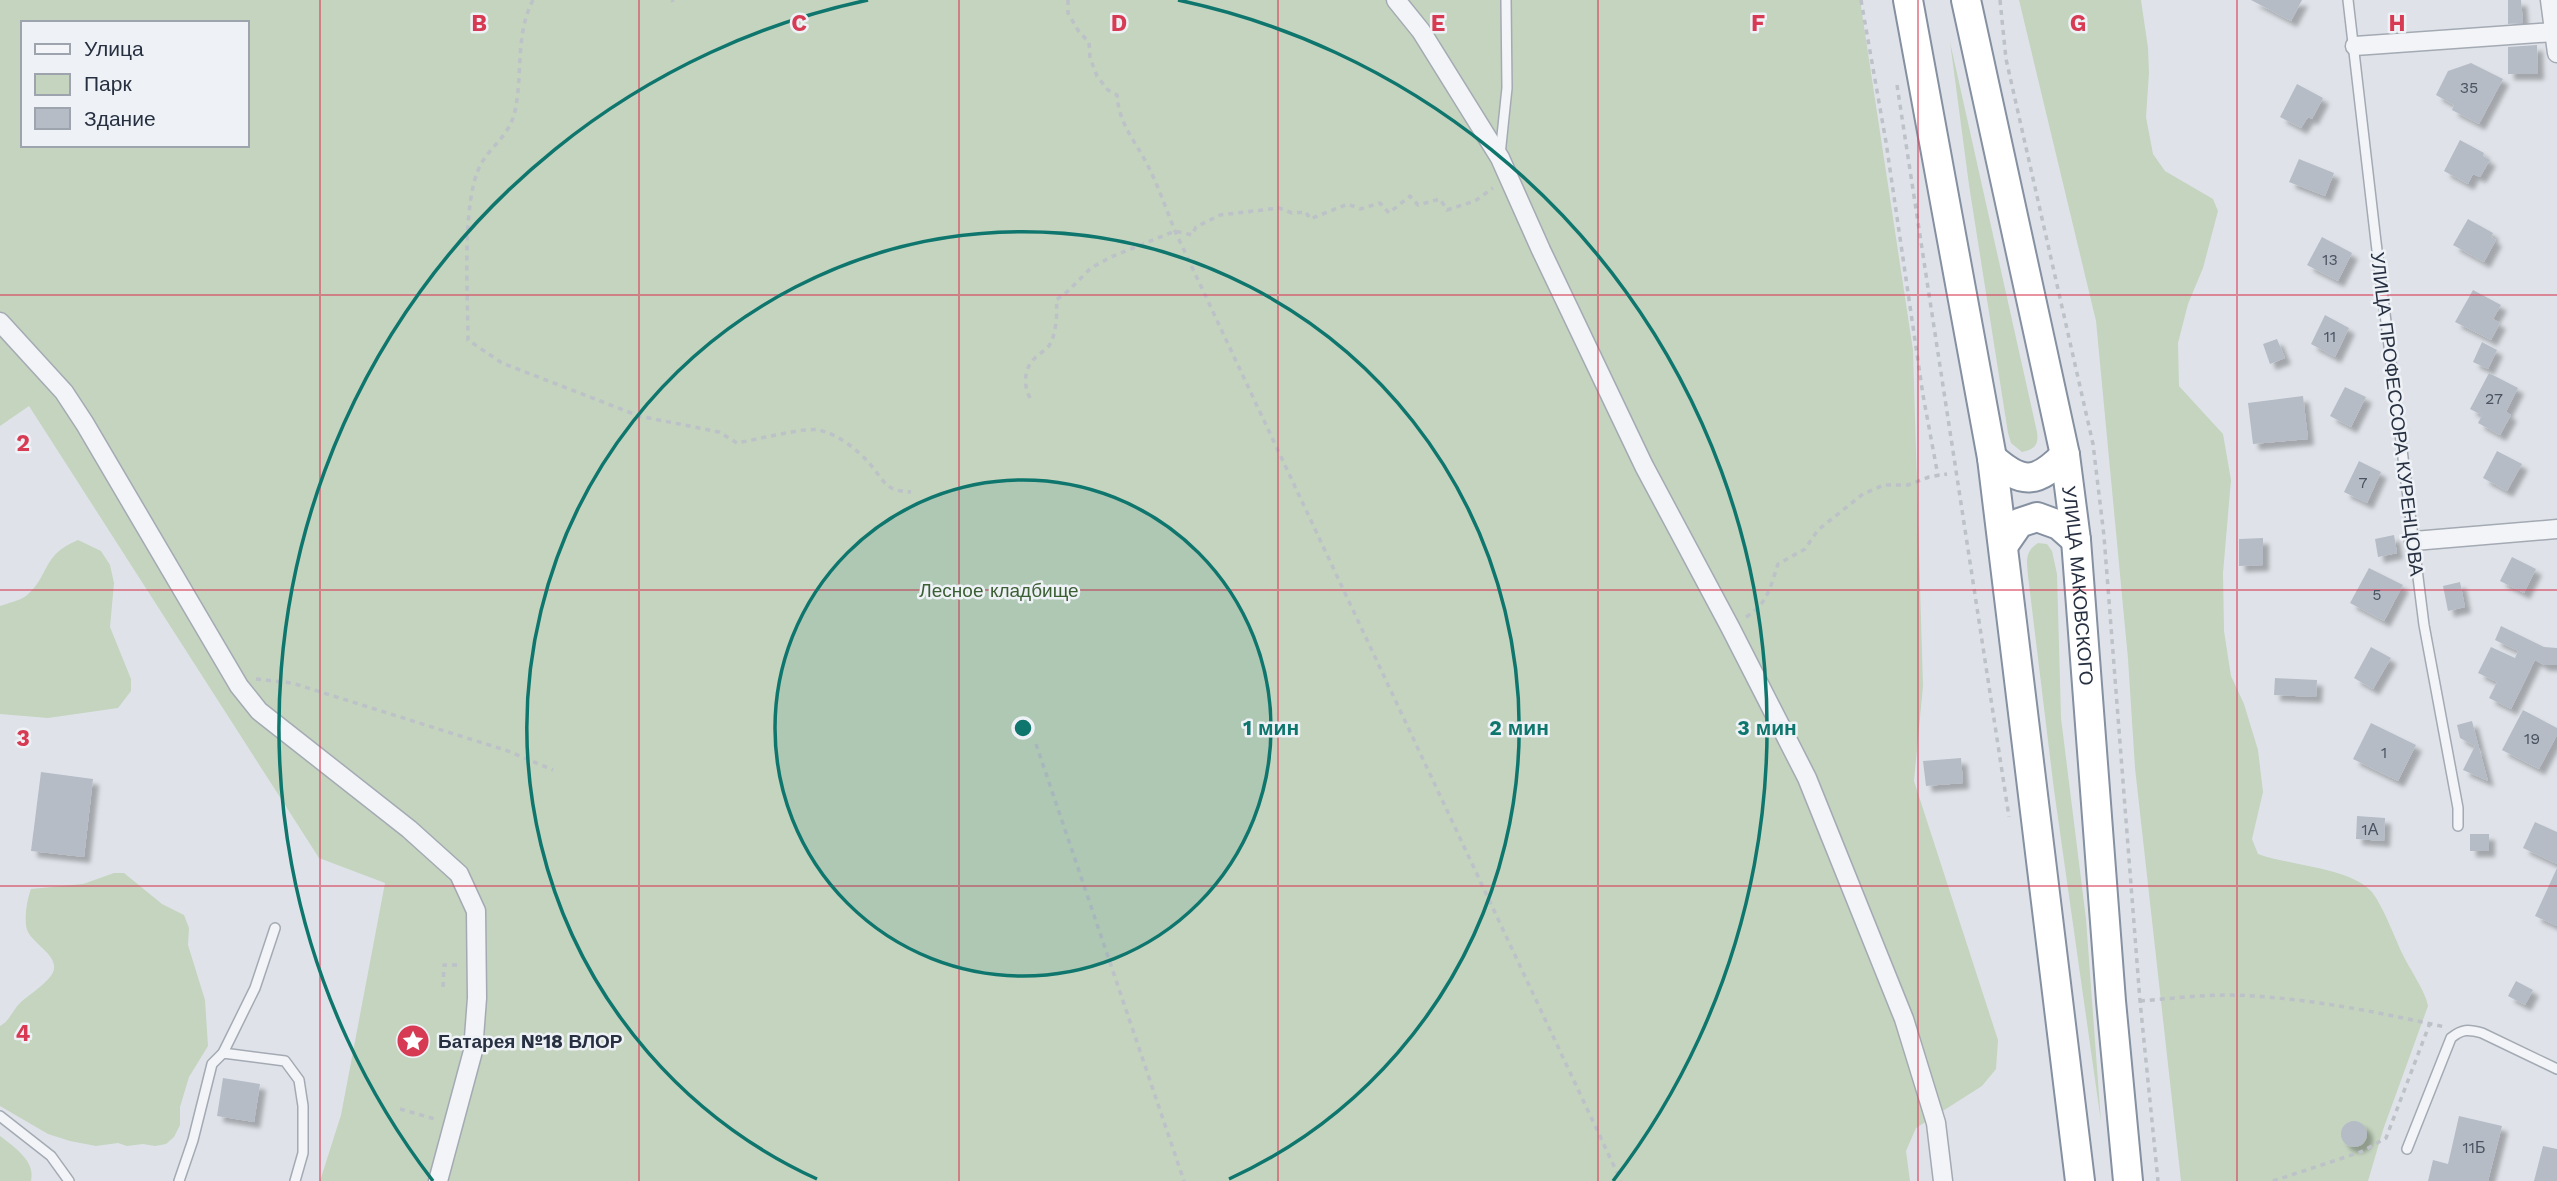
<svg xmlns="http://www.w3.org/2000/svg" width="2557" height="1181" font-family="'Work Sans',sans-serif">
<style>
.green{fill:#c4d4bf;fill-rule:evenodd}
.building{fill:#b5bcc6;filter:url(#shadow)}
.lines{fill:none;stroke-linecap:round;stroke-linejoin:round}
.service-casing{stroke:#a4aab3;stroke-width:12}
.minor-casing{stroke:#a4aab3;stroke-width:21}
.trunk-casing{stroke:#8590a1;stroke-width:32}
.path{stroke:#bdc1c8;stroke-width:3.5;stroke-dasharray:5 5;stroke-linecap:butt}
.service{stroke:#f2f4f7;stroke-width:9}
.minor{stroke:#f2f4f7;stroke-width:18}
.trunk{stroke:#fff;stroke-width:28}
.grid{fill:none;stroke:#d73b53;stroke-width:2;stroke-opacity:0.55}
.ring{fill:none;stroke:#0f766e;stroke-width:3.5}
.labels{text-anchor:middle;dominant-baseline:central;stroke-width:5;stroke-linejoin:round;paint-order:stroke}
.number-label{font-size:16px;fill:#4a5362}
.street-label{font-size:19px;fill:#273041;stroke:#eef2f6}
.park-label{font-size:19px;fill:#3b5e33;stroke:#eef2f6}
.poi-label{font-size:19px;font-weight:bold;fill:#273041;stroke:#eef2f6;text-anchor:start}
.grid-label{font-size:23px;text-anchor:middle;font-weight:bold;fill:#d73b53;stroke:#eef2f6;stroke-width:5;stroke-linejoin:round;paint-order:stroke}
.centre{fill:#0f766e;stroke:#eef2f6;stroke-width:3.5}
.ring-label{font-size:21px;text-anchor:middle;font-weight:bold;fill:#0f766e;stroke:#eef2f6;stroke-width:5;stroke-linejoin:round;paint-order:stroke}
</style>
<defs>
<filter id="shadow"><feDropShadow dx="6" dy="6" stdDeviation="2" flood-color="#0004"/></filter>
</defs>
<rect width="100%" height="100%" fill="#dfe3e9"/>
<!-- green -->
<g class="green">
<path d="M0,0H1860L1913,350L1923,686L1914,781L1998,1040L1996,1069L1982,1086L1916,1128L1906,1151L1910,1181H320L341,1115L385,883L319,858L29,406L0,426ZM23,23H247V145H23Z"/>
<path d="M2019,0H2141L2148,48L2149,73L2146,117L2153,154L2165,171L2213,199L2218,211L2203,268L2188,304L2178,343L2179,386L2223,434L2231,480L2223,573L2224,631L2231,676L2244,704L2258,750L2263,792L2252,839L2258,854C2288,865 2348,868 2370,890C2381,901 2395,938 2402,953C2409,968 2426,992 2428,1006L2383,1130L2368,1181H2181L2135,768L2128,659L2096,321Z"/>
<path d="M1950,42L2037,432C2039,446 2034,449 2022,452L2011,443L2008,433L1969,185Z"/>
<path d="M78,540L101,551L110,565L114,583L110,627L131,679V691L118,708L48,718L0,714V606C8,603 19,601 26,596C50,576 41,555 78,540Z"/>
<path d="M2038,543L2047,544L2052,551L2057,574L2061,718L2086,919L2101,1122L2054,790L2028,576C2027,562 2024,552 2038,543Z"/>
<path d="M114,873H124L162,904L184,915L189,928L188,945L205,1000L208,1046L189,1077L180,1107V1125L174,1137L166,1144L155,1146L143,1144L127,1146L118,1143L96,1146L70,1141L48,1134L0,1106V1026C10,1021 13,1009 21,1002C30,994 43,986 50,977C65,959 35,946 28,932C23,922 27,899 31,889L83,884Z"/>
<path d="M0,1136C14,1147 36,1161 31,1181H0Z"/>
</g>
<!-- building -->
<g class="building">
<path d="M2251,0H2302L2291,21Z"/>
<path d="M2508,0H2521L2523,23L2508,24Z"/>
<path d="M2537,45L2538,74H2508V47Z"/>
<path d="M2471,63L2503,79L2479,124L2452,110L2454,105L2436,95L2448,71Z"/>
<path d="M2297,84L2323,98L2312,119L2308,117L2301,128L2280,117Z"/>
<path d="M2460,140L2484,153L2483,156L2490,160L2480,177L2473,174L2468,184L2444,171Z"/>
<path d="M2299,159L2334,173L2325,196L2289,182Z"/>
<path d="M2468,219L2493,233L2491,237L2496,240L2484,262L2453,245Z"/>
<path d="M2322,237L2352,253L2338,281L2307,265Z"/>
<path d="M2473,290L2501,305L2493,319L2500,323L2491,340L2455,322Z"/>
<path d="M2325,315L2349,328L2335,357L2311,344Z"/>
<path d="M2277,339L2285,358L2270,364L2263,344Z"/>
<path d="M2482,342L2497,350L2488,369L2473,362Z"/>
<path d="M2489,373L2518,388L2506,412L2511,415L2500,435L2478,423L2482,415L2470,409Z"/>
<path d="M2345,387L2366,397L2351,427L2330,416Z"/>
<path d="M2303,396L2308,439L2253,444L2248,403Z"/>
<path d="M2497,451L2522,464L2507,491L2483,478Z"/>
<path d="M2359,461L2381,472L2367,503L2344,492Z"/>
<path d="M2394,535L2397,553L2378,557L2375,539Z"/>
<path d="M2263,538V565L2239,566V539Z"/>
<path d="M2512,557L2536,569L2524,593L2500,581Z"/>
<path d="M2369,568L2403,585L2384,621L2350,603Z"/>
<path d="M2460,582L2465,607L2448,611L2443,586Z"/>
<path d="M2501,626L2544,647L2557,648V665H2544L2535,660L2511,709L2489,698L2497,682L2478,673L2491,647L2515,658L2518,651L2495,640Z"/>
<path d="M2371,647L2391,658L2373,689L2354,678Z"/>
<path d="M2275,678L2317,680L2316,697L2274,695Z"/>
<path d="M2523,710L2557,728V735L2539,769L2502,750Z"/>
<path d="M2472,721L2478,744L2488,781L2463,770L2475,746L2460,738L2457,725Z"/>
<path d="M2371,723L2416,745L2398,781L2353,759Z"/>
<path d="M1961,758L1963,783L1926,786L1923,761Z"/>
<path d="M41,772L93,779L84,857L31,851Z"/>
<path d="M2357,816L2385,818L2384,841L2356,839Z"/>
<path d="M2535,822L2557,832V864L2523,848Z"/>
<rect x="2470" y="834" width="19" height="17"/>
<path d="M2557,868V926L2535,916Z"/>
<path d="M2516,981L2533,990L2525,1005L2508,996Z"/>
<path d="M223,1078L260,1084L254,1122L217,1116Z"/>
<path d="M2459,1116L2502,1126L2488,1181H2428L2433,1160L2448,1164Z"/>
<circle cx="2354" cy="1134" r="13"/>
<path d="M2543,1146L2557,1149V1181H2534Z"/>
</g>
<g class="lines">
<defs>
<g id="service">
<path d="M2348,0L2376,242L2424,625L2458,808V826"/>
<path d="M1500,155L1507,88L1506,0"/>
<path d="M223,1053L255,988L275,928"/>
<path d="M0,1116L51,1156L69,1181"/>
<path d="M2407,1149L2451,1038C2462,1029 2468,1029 2482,1033L2557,1069"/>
<path d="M179,1181L193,1140L212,1064L223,1053L285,1061L299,1080L303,1106V1153L295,1181"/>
</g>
<g id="minor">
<path d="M1396,0L1421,31L1500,158L1541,250L1644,466L1730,627L1807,778L1904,1019L1936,1123L1943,1181"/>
<path d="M2550,0L2557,53"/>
<path d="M2355,46L2554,32"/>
<path d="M0,322L64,392L85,424L239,686L259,711L409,829L459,874L476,911L477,998L473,1051L438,1181"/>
<path d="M2414,541L2557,529"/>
</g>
<g id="trunk">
<path d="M1908,0L1992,458L2080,1181"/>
<path id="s1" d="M1966,0L2065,455L2076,540L2111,1001L2128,1181"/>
<path d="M1992,458C2023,485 2036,484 2065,455"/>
<path d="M2003,546L2019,523L2037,517L2059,525L2076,540"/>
</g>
</defs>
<!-- service casing -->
<use href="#service" class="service-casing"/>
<!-- minor casing -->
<use href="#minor" class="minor-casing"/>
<!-- trunk casing -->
<use href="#trunk" class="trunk-casing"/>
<!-- path -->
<g class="path">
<path d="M533,0C515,35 523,73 515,111C510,135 491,146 481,164C461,200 468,297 468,340L502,363L639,416L719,432L737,443C754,440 806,427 819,430C837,434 857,449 869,463C885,481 884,491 911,492"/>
<path d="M672,0L673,2"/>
<path d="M1068,0V13L1079,32L1089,42L1090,58L1097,76L1108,90L1117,95C1119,124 1134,139 1147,164C1158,185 1166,209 1175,231L1621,1181"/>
<path d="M1861,0L1886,142L1923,395L1938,476"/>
<path d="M2000,0L2006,59L2093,444L2104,536L2140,1001L2158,1181"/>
<path d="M1897,85L2009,817"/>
<path d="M1030,398C1023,385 1024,368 1035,358C1039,354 1044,351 1048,347C1056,338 1058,311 1056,300L1068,291L1091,268L1111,257L1175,231L1192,235L1196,227L1220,215L1279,208L1292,213L1306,212L1310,219L1348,204L1360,209L1380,203L1389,213L1410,196L1418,205L1440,199L1447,210L1475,201L1493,188"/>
<path d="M1746,617C1768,603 1770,588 1778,564L1805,549L1818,530L1863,494L1884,485H1908L1929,477L1947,474"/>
<path d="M256,679L292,683L508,751L553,770"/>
<path d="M1036,744L1184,1181"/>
<path d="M443,987L444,965H458"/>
<path d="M2140,1001C2177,998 2216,993 2253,996C2318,1000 2382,1013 2445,1027"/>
<path d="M400,1109L435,1119"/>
<path d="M2273,1181L2361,1152L2386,1138L2430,1023"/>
</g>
<!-- service -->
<use href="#service" class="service"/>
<!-- minor -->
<use href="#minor" class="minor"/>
<!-- trunk -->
<use href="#trunk" class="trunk"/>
</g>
<!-- grid -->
<path class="grid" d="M320,0V1181M639,0V1181M959,0V1181M1278,0V1181M1598,0V1181M1918,0V1181M2237,0V1181M0,295H2557M0,590H2557M0,886H2557"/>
<!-- distance rings -->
<circle cx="1023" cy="728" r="248" fill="#0f766e" fill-opacity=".12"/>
<g class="ring">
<circle cx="1023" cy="728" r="248"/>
<path d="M817 1179A496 496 0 1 1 1229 1179"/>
<path d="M433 1181A744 744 0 0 1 868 0M1178 0A744 744 0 0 1 1613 1181"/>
</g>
<!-- icons -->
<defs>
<symbol id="sight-disc" viewBox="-11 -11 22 22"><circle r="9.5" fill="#d73b53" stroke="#eef2f6"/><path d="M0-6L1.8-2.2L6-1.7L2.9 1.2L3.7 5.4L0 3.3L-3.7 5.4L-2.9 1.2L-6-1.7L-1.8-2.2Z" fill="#fff"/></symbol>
</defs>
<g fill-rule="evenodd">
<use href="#sight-disc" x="394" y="1022" width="38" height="38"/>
</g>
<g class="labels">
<!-- number labels -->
<g class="number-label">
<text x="2469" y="87">35</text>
<text x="2330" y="259">13</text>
<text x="2330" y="336">11</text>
<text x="2494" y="398">27</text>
<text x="2363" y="482">7</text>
<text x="2377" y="594">5</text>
<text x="2532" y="738">19</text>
<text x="2384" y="752">1</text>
<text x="2370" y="829">1А</text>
<text x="2474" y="1147">11Б</text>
</g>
<!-- street labels -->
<g class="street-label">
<text transform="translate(2397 414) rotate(83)">УЛИЦА ПРОФЕССОРА КУРЕНЦОВА</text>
<text stroke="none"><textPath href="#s1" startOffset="597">УЛИЦА МАКОВСКОГО</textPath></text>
</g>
<!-- park labels -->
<g class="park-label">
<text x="999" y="590">Лесное кладбище</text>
</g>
<!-- poi labels -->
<g class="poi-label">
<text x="438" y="1041">Батарея №18 ВЛОР</text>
</g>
</g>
<g class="grid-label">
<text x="479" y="31">B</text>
<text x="799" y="31">C</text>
<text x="1119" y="31">D</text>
<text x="1438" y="31">E</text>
<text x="1758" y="31">F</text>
<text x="2078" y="31">G</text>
<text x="2397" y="31">H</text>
<text x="23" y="451">2</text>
<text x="23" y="746">3</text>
<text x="23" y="1041">4</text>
</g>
<circle cx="1023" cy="728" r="10" class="centre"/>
<g class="ring-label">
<text x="1271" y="735">1 мин</text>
<text x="1519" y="735">2 мин</text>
<text x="1767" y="735">3 мин</text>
</g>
<!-- legend -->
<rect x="21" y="21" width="228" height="126" fill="#eef2f6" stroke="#9ea4ae" stroke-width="2"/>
<rect x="35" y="44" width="35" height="10" fill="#f2f4f7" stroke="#9ea4ae" stroke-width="2"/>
<text x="84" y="56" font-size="21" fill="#273041">Улица</text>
<rect x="35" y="74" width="35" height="21" fill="#c4d4bf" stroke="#9ea4ae" stroke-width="2"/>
<text x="84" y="91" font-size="21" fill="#273041">Парк</text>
<rect x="35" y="108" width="35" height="21" fill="#b5bcc6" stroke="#9ea4ae" stroke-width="2"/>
<text x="84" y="126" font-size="21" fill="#273041">Здание</text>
</svg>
